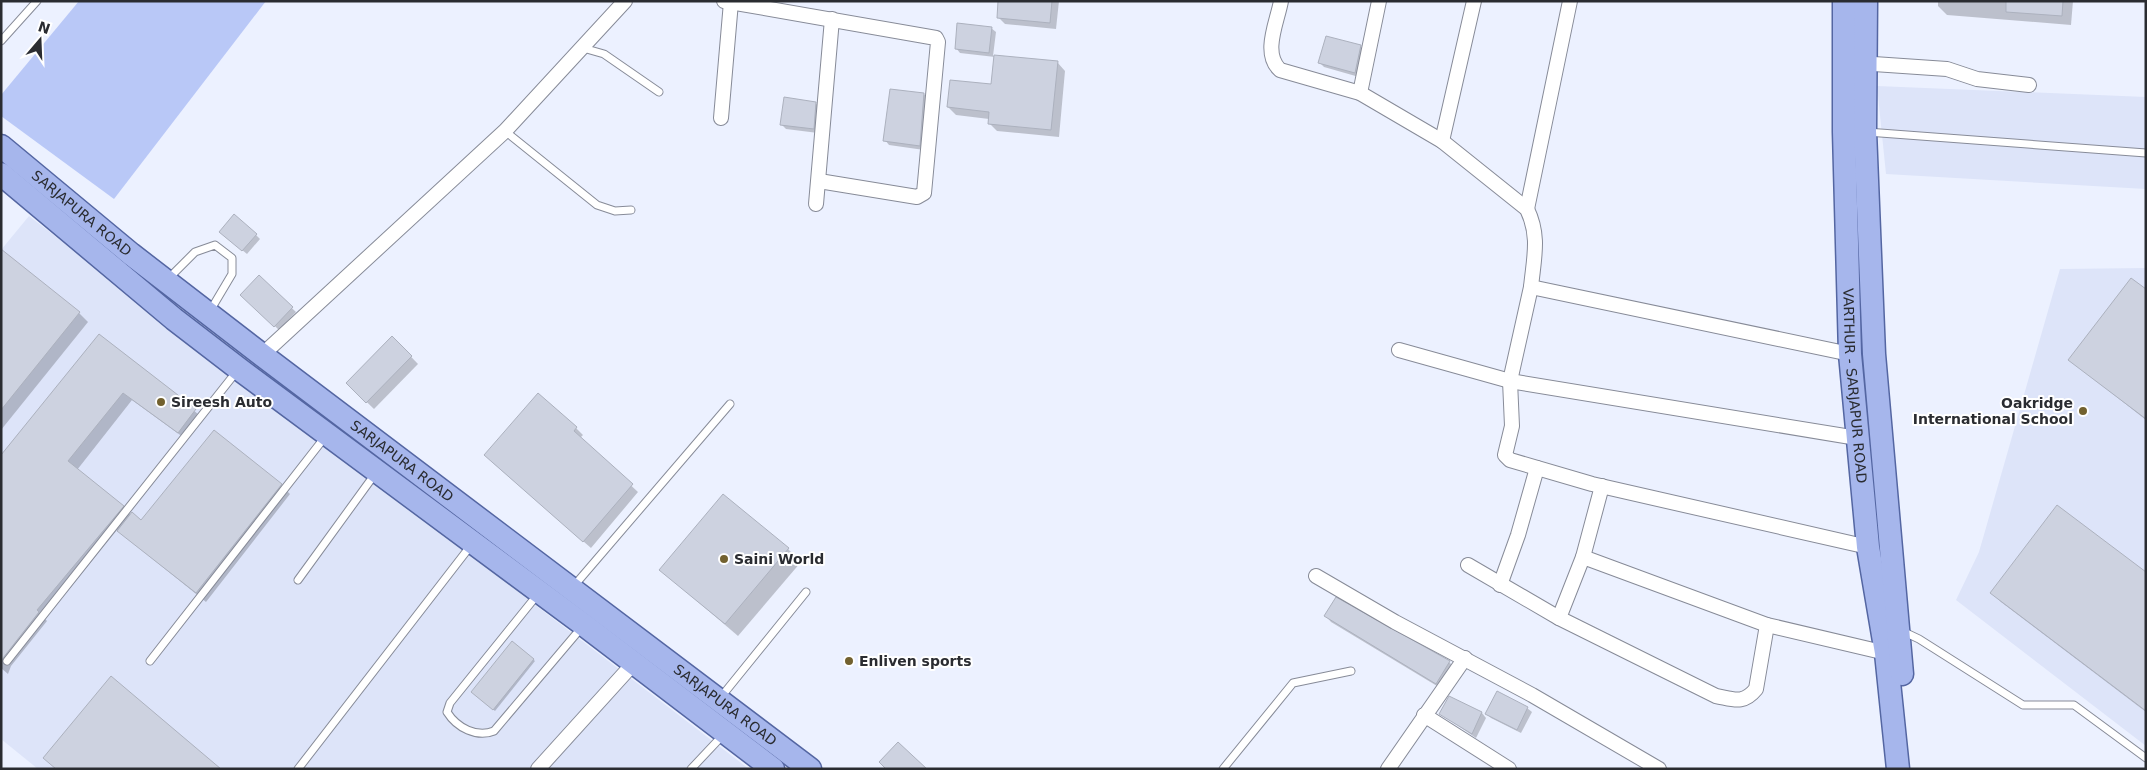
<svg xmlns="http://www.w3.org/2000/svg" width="2147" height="770" font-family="'DejaVu Sans',sans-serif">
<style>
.built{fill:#dde4f9}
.green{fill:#b9c8f7}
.shadow{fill:#0003}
.building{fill:#cdd2e0;stroke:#acb1be}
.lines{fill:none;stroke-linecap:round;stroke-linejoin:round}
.service-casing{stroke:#878b98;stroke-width:9}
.minor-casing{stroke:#878b98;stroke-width:16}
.primary-casing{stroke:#5466a2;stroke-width:25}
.service{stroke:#fff;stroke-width:7}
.minor{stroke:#fff;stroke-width:14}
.primary{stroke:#a6b6ec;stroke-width:22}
.poi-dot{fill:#72612f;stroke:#fff;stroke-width:2}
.labels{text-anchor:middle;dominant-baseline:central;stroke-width:4;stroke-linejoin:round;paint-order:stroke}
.street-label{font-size:14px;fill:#2a2c31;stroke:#fff}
.poi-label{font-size:14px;font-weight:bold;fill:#2a2c31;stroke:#fff;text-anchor:start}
</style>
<rect width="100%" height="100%" fill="#ecf1ff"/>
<!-- built -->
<g class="built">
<path d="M1877,86L2146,97V189L1886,174Z"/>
<path d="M29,216L749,769H38L1,739V250Z"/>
<path d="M2146,268V746L1956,600L1979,552L2060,269Z"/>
</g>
<!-- green -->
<path class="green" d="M79,1H266L114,199L1,116V95Z"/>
<!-- shadow -->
<g class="shadow">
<path d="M1000,1H1059L1056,29L1005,24L998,17Z"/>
<path d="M1938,1H2073L2071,25L1947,15L1938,6Z"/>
<path d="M991,28L996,32L993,56L1057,62L1065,71L1059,137L997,131L989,123V119L956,115L948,107L992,86L995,57L960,53L956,48Z"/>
<path d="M1360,46L1365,51L1359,77L1324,67L1320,63Z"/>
<path d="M924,94L928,99L924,150L889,145L885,140Z"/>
<path d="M815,103L820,107L818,133L786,129L781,124Z"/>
<path d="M256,235L260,239L247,254L225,236Z"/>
<path d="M1,259L79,313L88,322L1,430Z"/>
<path d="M259,277L296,312L279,330L242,295Z"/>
<path d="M2146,291V420L2070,360Z"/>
<path d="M99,335L203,418L187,440L132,400L77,470L131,515L142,522L281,485L290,494L206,602L117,530L45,619L47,621L11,666L8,674L1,668V567Z"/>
<path d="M392,337L418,364L374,409L347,383Z"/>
<path d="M576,428L583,435L580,438L638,492L591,548L492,462Z"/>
<path d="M788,549L801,562L738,636L661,570Z"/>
<path d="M2146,574V712L2001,602L1992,593Z"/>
<path d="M1336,599L1449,662L1455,668L1442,689L1331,622L1326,616Z"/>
<path d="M512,643L535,661L495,711L474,694Z"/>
<path d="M1450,698L1482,713L1486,718L1476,738L1441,714Z"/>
<path d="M1527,708L1532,712L1521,733L1491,718L1487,714Z"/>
</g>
<!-- building -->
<g class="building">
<path d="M998,1H1052L1050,23L997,18Z"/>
<path d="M2006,1H2063L2062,16L2006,12Z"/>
<path d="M957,23L992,27L989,53L955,49Z"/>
<path d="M1326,36L1361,45L1355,73L1318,63Z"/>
<path d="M994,55L1058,61L1051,130L988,124L989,112L947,107L950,80L991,84Z"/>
<path d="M890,89L924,93L920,146L883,141Z"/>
<path d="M784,97L816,102L814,129L780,125Z"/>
<path d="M234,214L257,234L242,251L219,232Z"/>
<path d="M1,249L80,312L1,410Z"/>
<path d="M259,275L293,307L274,327L240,295Z"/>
<path d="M2131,278L2146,289V419L2068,360Z"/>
<path d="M99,334L196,409L178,433L123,393L68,461L124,506L37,610L39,612L3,658L1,664V455Z"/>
<path d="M392,336L412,356L366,403L346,383Z"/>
<path d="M538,393L577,427L574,431L633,484L583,542L484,455Z"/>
<path d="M214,430L282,484L196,593L117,531L132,512L141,520Z"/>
<path d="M723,494L789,548L725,624L659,570Z"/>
<path d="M2057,505L2146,572V711L1990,593Z"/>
<path d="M1336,597L1450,661L1436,684L1324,616Z"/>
<path d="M512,641L534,659L493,710L471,692Z"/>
<path d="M111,676L221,769H56L43,758Z"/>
<path d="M1497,691L1528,707L1517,730L1485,714Z"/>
<path d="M1449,696L1482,712L1472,734L1439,714Z"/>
<path d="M898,742L927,769H886L879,762Z"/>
</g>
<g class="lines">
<defs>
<g id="service">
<path d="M1,41L37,1"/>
<path d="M583,48L604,54L659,92"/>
<path d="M505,131L597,205L615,211L631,210"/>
<path d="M1867,132L2146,153"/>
<path d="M168,279L195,252L215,245L232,258V274L210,311"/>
<path d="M298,580L375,474"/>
<path d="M573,587L730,404"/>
<path d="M538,594L450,703L447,712C457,728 477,738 494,731L582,627"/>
<path d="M1902,631L1919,639L2023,705H2074L2146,758"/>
<path d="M7,661L237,371"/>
<path d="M150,661L325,437"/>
<path d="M721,697L806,592"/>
<path d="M298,769L472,544"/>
<path d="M691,769L723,735"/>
<path d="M1223,769L1293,683L1351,671"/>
</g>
<g id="minor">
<path d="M724,1L936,38L938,42L924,193L917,197L819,181"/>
<path d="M1281,1C1277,23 1262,53 1280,70L1360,93L1442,141L1527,209C1540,236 1534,257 1531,287"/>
<path d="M1859,63L1947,69L1977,79L2029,85"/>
<path d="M1360,93L1379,1"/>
<path d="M721,118L731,2"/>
<path d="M1442,141L1474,1"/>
<path d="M816,204L832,19"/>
<path d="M1527,209L1570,1"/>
<path d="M1399,350L1510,381L1857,438"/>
<path d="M1850,354L1531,287L1510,381L1512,426L1505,455L1510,460L1592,484L1868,547"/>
<path d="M262,355L505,131L625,1"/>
<path d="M1583,557L1602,486"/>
<path d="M1468,565L1559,618L1716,696C1733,699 1743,705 1756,689L1767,625L1886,653"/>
<path d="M1316,576L1395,622L1532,695L1659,769"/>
<path d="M1500,585L1518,535L1537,468"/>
<path d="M1559,618L1583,557L1767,625"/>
<path d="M1424,715L1509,769"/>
<path d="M538,769L633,664"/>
<path d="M1388,769L1465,658"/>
</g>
<g id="primary">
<path id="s1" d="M1844,1V132L1850,354L1868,547L1886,653L1898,769"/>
<path d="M1866,1L1865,131L1874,354L1902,674"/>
<path id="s2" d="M1,146L131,254L262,355L810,769"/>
<path d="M1,174L174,319L239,369L584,625L773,769"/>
</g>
</defs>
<!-- service casing -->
<use href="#service" class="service-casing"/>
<!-- minor casing -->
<use href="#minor" class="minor-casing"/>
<!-- primary casing -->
<use href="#primary" class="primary-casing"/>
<!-- service -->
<use href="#service" class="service"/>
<!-- minor -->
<use href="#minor" class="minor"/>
<!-- primary -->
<use href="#primary" class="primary"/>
</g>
<!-- markers -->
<g class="poi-dot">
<circle cx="161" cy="402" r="5"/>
<circle cx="2083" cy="411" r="5"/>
<circle cx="724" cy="559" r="5"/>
<circle cx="849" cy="661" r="5"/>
</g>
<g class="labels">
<!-- street labels -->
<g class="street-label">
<text stroke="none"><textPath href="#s2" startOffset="105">SARJAPURA ROAD</textPath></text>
<text stroke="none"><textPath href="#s1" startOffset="385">VARTHUR - SARJAPUR ROAD</textPath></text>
<text stroke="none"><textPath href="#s2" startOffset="510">SARJAPURA ROAD</textPath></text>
<text stroke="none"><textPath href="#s2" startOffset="915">SARJAPURA ROAD</textPath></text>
</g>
<!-- poi labels -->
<g class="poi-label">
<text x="171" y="402">Sireesh Auto</text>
<text x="2073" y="403" text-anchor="end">Oakridge<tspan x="2073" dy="16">International School</tspan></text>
<text x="734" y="559">Saini World</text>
<text x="859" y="661">Enliven sports</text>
</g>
</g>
<!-- border -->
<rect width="2147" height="770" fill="none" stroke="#2a2c31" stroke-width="5"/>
<!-- north arrow -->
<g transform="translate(40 40) rotate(19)" stroke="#ffffff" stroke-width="4" paint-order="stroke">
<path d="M0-4L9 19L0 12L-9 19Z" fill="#2a2c31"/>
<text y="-8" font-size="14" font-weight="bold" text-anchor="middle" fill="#2a2c31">N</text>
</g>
</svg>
